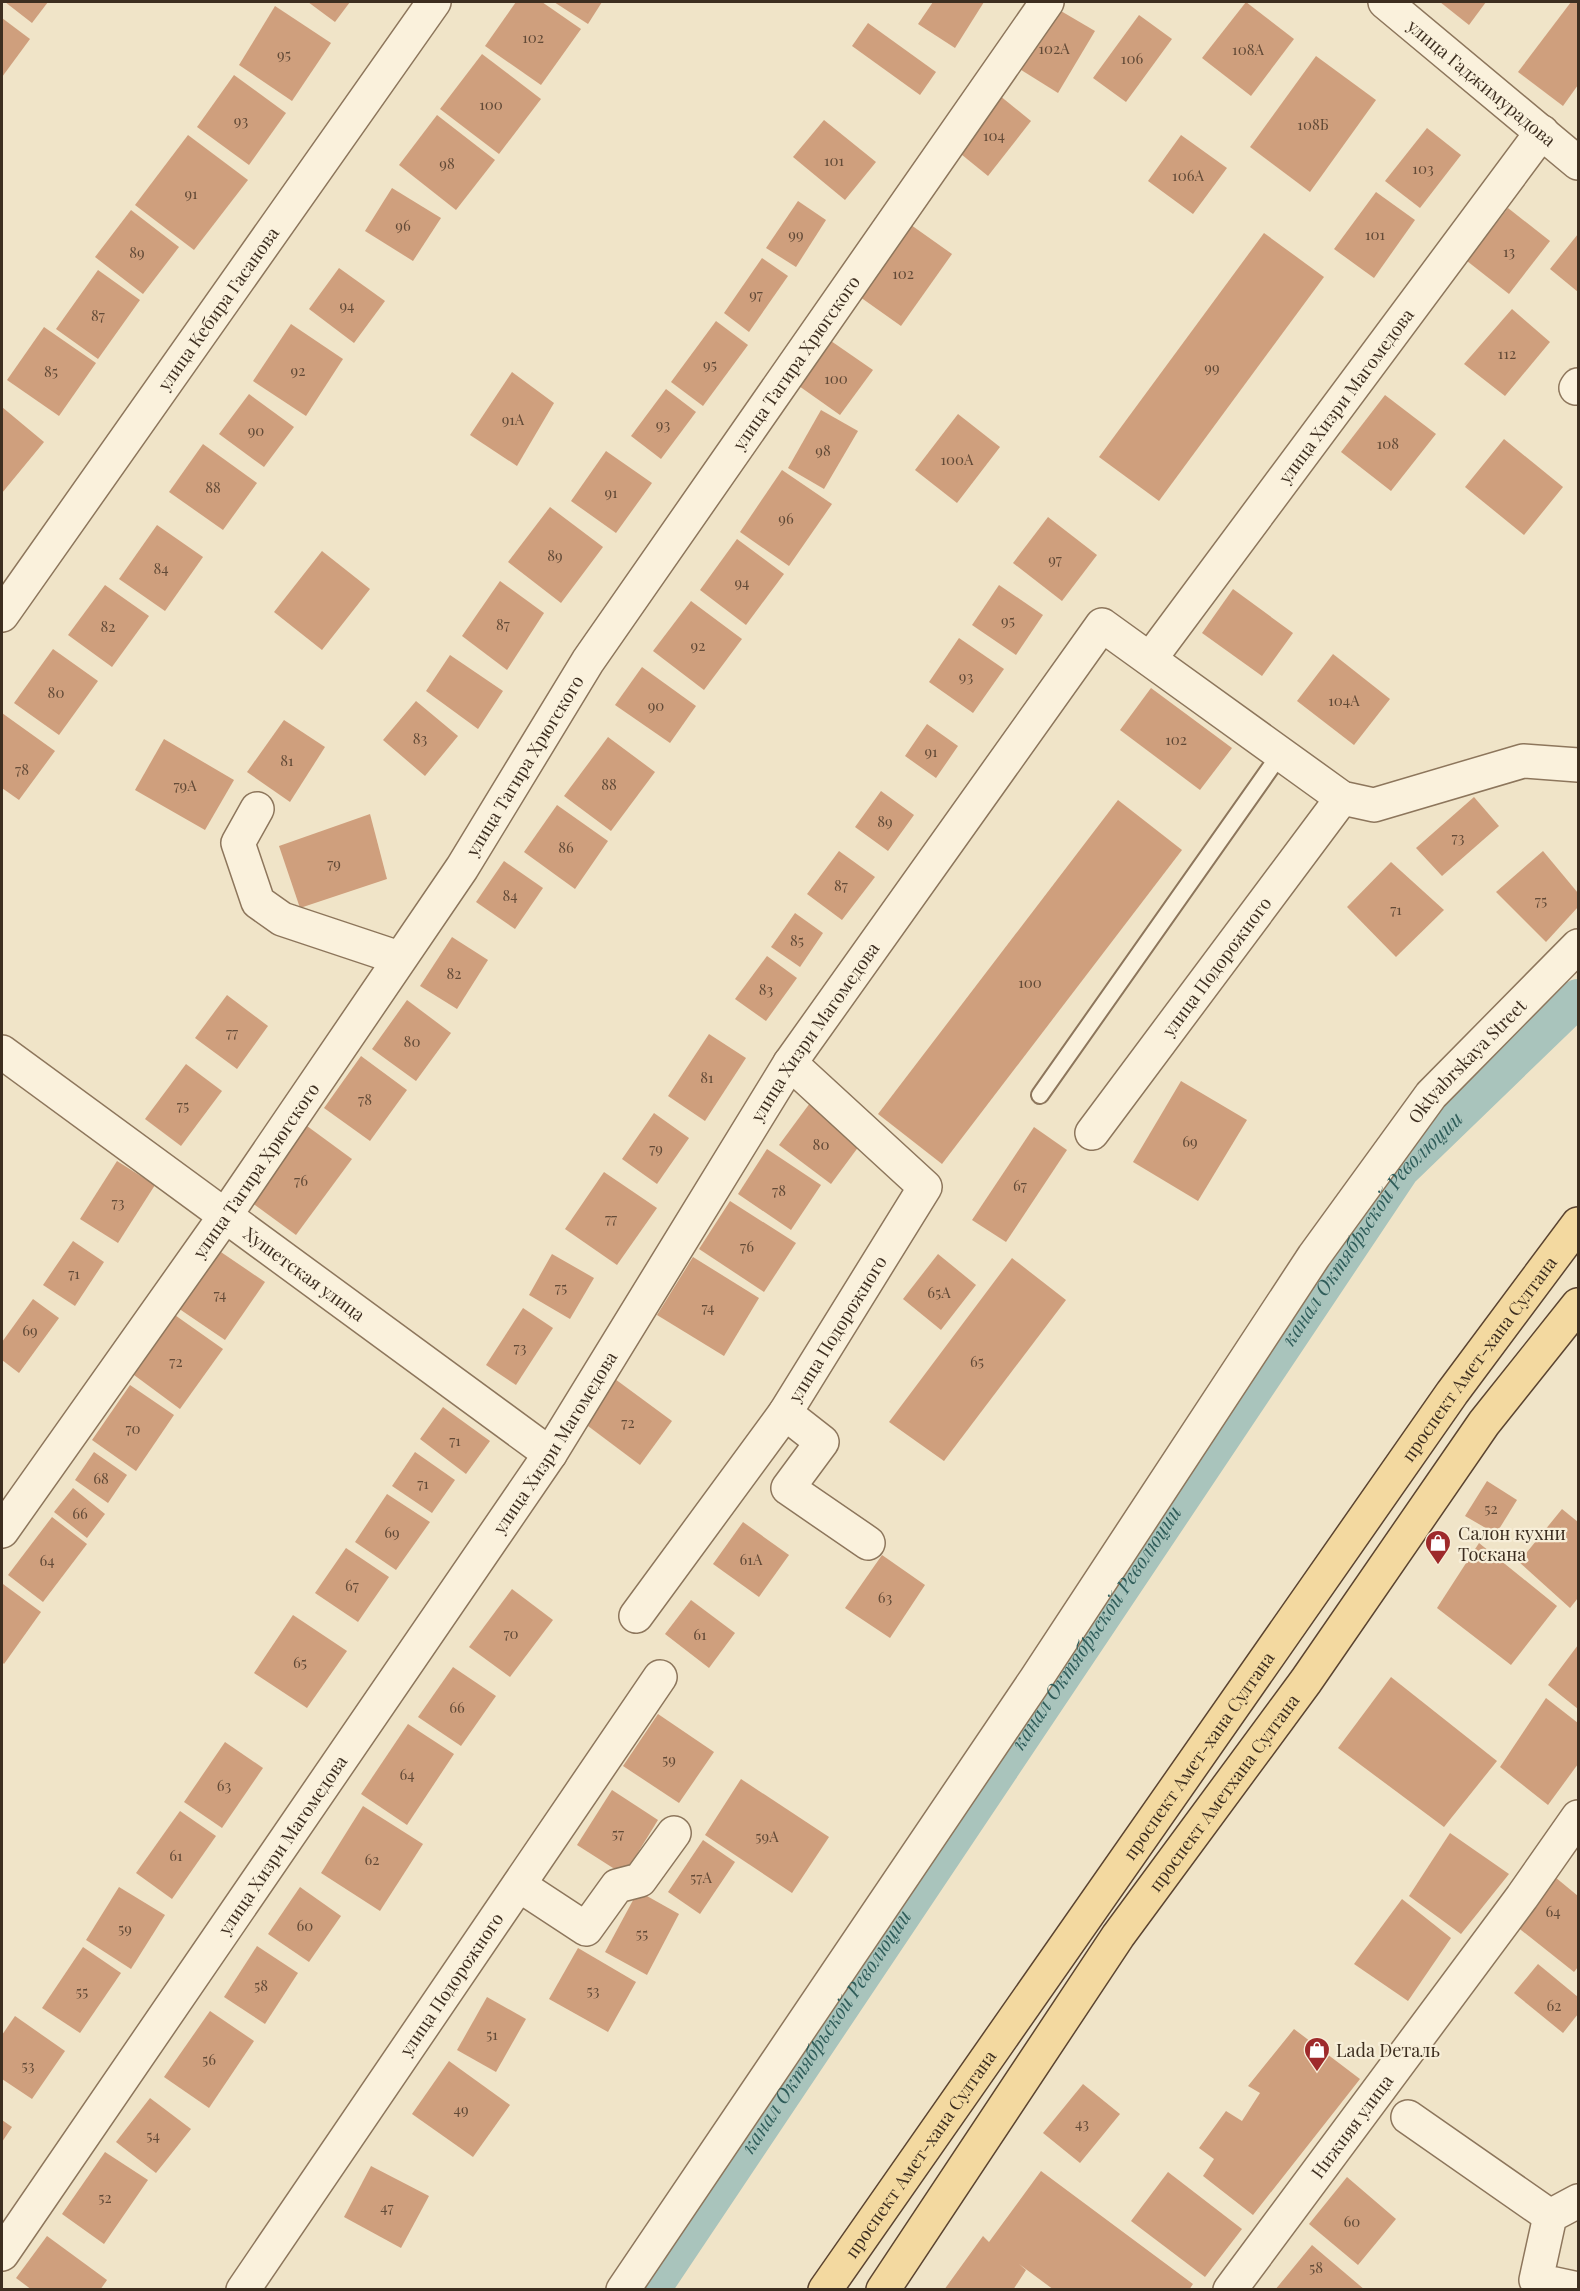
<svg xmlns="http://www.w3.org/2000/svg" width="1580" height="2291" font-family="'Playfair Display',serif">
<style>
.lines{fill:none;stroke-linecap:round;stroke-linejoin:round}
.canal{stroke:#a9c4bc;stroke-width:38}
.building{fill:#cf9f7d}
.lane-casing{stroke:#8d765c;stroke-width:20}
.street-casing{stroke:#8d765c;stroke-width:36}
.primary-casing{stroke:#5b4430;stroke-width:36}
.lane{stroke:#faf1dc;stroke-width:16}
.street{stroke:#faf1dc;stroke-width:33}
.primary{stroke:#f3d9a0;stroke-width:33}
.labels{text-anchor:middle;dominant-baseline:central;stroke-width:4.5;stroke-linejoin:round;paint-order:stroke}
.number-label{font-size:15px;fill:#624a37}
.street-label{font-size:18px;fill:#3d2e20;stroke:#f7eed8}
.poi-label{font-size:18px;fill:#3d2e20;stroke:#f7eed8;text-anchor:start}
.water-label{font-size:20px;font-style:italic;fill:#2f5d5a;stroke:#f7eed8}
</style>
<rect width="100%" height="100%" fill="#f0e4c8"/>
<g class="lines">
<!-- canal -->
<path class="canal" id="s1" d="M651,2290L1401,1169L1578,998"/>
</g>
<!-- building -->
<g class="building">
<path d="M5,2H48L32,23Z"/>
<path d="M308,2H350L335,22Z"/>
<path d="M516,2H542L581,29L541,85L485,46Z"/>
<path d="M554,2H602L588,24Z"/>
<path d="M933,2H984L955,48L918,24Z"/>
<path d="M1246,2L1294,39L1251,96L1202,58Z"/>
<path d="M1440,2H1486L1469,25Z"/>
<path d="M1571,2H1578V85L1563,106L1518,72Z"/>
<path d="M1049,4L1095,31L1058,93L1013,65Z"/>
<path d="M275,6L331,43L292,101L239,65Z"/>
<path d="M1139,15L1172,39L1126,102L1093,78Z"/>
<path d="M2,18L30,39L2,77Z"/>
<path d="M868,23L936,72L920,95L852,46Z"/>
<path d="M482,54L541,99L499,154L440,109Z"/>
<path d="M1316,56L1376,100L1310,192L1250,147Z"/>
<path d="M234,75L286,113L249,165L197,127Z"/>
<path d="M999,95L1031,121L988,176L956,150Z"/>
<path d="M437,115L495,160L456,210L399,165Z"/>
<path d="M824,120L876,162L845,200L793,157Z"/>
<path d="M1427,128L1461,155L1420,208L1385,181Z"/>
<path d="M188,135L248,180L194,250L135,205Z"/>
<path d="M1181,135L1227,168L1193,214L1148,181Z"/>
<path d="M392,188L441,218L413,261L365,231Z"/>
<path d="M1376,192L1415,220L1374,278L1334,249Z"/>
<path d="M798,201L826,220L796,267L766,248Z"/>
<path d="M1508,208L1550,241L1509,294L1467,261Z"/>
<path d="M131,210L179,247L143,294L95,257Z"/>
<path d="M904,220L952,254L901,326L853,292Z"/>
<path d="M1264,233L1324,277L1159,501L1099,457Z"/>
<path d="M1578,234V292L1550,269Z"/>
<path d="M762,258L788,276L749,332L724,313Z"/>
<path d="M339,268L385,301L354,343L309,309Z"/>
<path d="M98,270L140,300L98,359L56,329Z"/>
<path d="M1512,309L1550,342L1505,396L1464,364Z"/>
<path d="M716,321L748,345L703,406L671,382Z"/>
<path d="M291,324L343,359L306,416L253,381Z"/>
<path d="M44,327L96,363L59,416L7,380Z"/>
<path d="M831,341L873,370L840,415L799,386Z"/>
<path d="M512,372L554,403L517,466L470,435Z"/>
<path d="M666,389L696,412L661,459L631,436Z"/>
<path d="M249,394L294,427L264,467L219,434Z"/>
<path d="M1385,395L1436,434L1391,491L1341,452Z"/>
<path d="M2,407L44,442L2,493Z"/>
<path d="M821,410L858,431L824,489L788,468Z"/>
<path d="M958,414L1000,447L957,503L915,470Z"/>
<path d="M1504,439L1563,487L1524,535L1465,487Z"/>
<path d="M203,444L257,483L223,530L169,492Z"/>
<path d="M606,451L652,483L616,533L571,501Z"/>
<path d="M782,470L832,504L789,566L740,532Z"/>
<path d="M550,507L603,547L561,603L508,562Z"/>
<path d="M1048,517L1097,555L1062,601L1013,563Z"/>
<path d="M157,525L203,557L165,611L119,579Z"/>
<path d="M737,539L784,574L746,625L700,590Z"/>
<path d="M322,551L370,589L322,650L274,612Z"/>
<path d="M500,581L544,613L507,670L462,636Z"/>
<path d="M105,585L149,616L112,667L68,635Z"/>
<path d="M999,585L1043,615L1016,655L972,625Z"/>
<path d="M1233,589L1293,633L1262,676L1202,633Z"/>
<path d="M691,601L742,639L704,690L653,651Z"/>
<path d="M959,638L1004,669L973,713L929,682Z"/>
<path d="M53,649L98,681L59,735L14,703Z"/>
<path d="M1333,654L1390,699L1354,745L1297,701Z"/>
<path d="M450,655L503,691L478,729L426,691Z"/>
<path d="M642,667L696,706L670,743L615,705Z"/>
<path d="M1151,688L1232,748L1200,790L1120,730Z"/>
<path d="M416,701L458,736L425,776L383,740Z"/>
<path d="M2,713L55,751L19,800L2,788Z"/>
<path d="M284,720L325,747L290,802L247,772Z"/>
<path d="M927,724L958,746L936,778L905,756Z"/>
<path d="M608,737L655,772L611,831L564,796Z"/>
<path d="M164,739L234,780L205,830L135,790Z"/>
<path d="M881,791L914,815L888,851L855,827Z"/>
<path d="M1474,797L1499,826L1442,876L1416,848Z"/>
<path d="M1118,800L1182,850L942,1164L878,1114Z"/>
<path d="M557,805L608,841L575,889L524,852Z"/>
<path d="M370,814L387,879L300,908L279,846Z"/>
<path d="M839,851L875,877L842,920L807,894Z"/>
<path d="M1543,851L1578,893V907L1546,942L1496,892Z"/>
<path d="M504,861L543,888L515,929L476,902Z"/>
<path d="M1391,862L1444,910L1396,957L1347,907Z"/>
<path d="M795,913L823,933L800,967L771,947Z"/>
<path d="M452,937L488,960L457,1009L420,986Z"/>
<path d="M767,956L797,978L766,1021L735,999Z"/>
<path d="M227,995L268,1026L237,1069L195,1038Z"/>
<path d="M407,1000L451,1033L416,1081L372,1049Z"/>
<path d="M709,1034L746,1058L705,1121L668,1096Z"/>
<path d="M361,1056L407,1090L370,1141L324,1108Z"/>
<path d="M186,1064L222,1091L181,1146L145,1119Z"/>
<path d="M1181,1081L1247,1120L1198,1201L1133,1162Z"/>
<path d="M810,1103L862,1142L831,1184L779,1145Z"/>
<path d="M654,1113L689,1138L657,1184L622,1159Z"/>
<path d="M307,1126L352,1159L296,1235L251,1202Z"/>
<path d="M1034,1127L1067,1150L1006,1242L972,1220Z"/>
<path d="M767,1149L821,1185L791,1230L738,1194Z"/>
<path d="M117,1161L155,1185L118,1243L80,1219Z"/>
<path d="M604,1172L657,1208L617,1265L565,1229Z"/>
<path d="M730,1201L796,1243L764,1292L699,1249Z"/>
<path d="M73,1241L104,1262L75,1306L43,1285Z"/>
<path d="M215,1248L265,1282L225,1340L175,1306Z"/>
<path d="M552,1254L594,1278L570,1319L529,1295Z"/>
<path d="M938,1254L976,1285L941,1330L903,1299Z"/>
<path d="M693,1257L759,1298L724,1356L657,1315Z"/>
<path d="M1012,1258L1066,1300L944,1461L889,1422Z"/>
<path d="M33,1299L59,1318L19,1373L2,1360V1342Z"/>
<path d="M523,1308L553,1328L516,1385L486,1365Z"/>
<path d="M172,1313L223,1349L180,1409L130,1372Z"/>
<path d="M615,1379L672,1421L640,1465L584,1423Z"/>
<path d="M130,1385L174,1415L136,1471L92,1440Z"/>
<path d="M443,1407L490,1441L466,1474L420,1439Z"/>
<path d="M94,1452L127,1475L108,1503L75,1480Z"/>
<path d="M415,1452L455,1480L432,1513L392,1486Z"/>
<path d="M1487,1481L1517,1500L1496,1534L1465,1516Z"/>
<path d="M73,1488L105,1514L87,1538L54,1512Z"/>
<path d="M387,1494L430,1522L396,1570L355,1542Z"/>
<path d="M1562,1509L1578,1522V1598L1570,1608L1519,1562Z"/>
<path d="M52,1517L87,1544L43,1602L8,1575Z"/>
<path d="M743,1522L789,1555L759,1597L713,1564Z"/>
<path d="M1479,1543L1557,1606L1511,1665L1437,1608Z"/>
<path d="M346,1548L389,1577L358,1622L315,1593Z"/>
<path d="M882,1555L925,1585L890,1638L845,1608Z"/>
<path d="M3,1584L41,1612L4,1664L2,1662Z"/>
<path d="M512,1589L553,1620L510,1677L469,1647Z"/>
<path d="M691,1600L735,1633L709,1668L665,1634Z"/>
<path d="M293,1615L347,1651L307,1708L254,1673Z"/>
<path d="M1578,1645V1709L1548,1685Z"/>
<path d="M453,1667L496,1696L461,1746L418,1717Z"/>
<path d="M1391,1677L1497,1761L1444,1827L1338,1748Z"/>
<path d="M1546,1698L1578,1723V1764L1548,1805L1500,1767Z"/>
<path d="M658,1714L714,1752L679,1803L623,1766Z"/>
<path d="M408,1724L454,1754L407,1825L361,1794Z"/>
<path d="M225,1742L263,1768L222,1828L184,1802Z"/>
<path d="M741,1779L829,1837L792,1893L705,1835Z"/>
<path d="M612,1790L658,1820L624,1875L577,1845Z"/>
<path d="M363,1806L423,1844L380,1911L321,1873Z"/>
<path d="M180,1811L216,1836L172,1899L136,1873Z"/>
<path d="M1450,1833L1509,1874L1461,1934L1409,1896Z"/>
<path d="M703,1840L735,1862L700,1914L668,1892Z"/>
<path d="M1555,1877L1578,1896V1967L1574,1972L1516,1926Z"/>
<path d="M119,1887L165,1915L131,1969L86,1940Z"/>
<path d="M300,1887L341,1916L309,1962L268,1934Z"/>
<path d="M638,1891L679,1914L647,1975L605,1952Z"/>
<path d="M1402,1899L1451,1938L1408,2001L1354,1964Z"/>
<path d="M257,1946L298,1973L265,2024L224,1997Z"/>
<path d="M83,1947L121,1973L80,2033L42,2008Z"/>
<path d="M578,1948L636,1982L608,2032L549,1999Z"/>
<path d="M1538,1964L1578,1997V2014L1563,2033L1514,1993Z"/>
<path d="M487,1997L526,2019L496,2072L457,2050Z"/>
<path d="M210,2011L254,2041L209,2108L164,2077Z"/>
<path d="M15,2016L65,2051L32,2099L2,2079V2035Z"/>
<path d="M1294,2029L1360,2079L1253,2215L1203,2176L1214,2159L1199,2148L1226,2111L1242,2121L1260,2093L1248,2086Z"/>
<path d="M449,2061L510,2105L473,2157L412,2114Z"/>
<path d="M1083,2084L1120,2114L1080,2163L1043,2133Z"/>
<path d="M150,2098L191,2129L156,2173L116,2142Z"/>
<path d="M2,2120L12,2127L2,2142Z"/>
<path d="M105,2152L148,2180L104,2244L62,2214Z"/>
<path d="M371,2166L429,2196L401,2248L344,2217Z"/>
<path d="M1041,2171L1193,2284L1189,2290H1054L1019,2264L1026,2270L1013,2290H944L983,2236L989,2242Z"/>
<path d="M1168,2172L1242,2229L1205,2277L1131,2221Z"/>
<path d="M1347,2177L1396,2219L1358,2265L1309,2224Z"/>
<path d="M47,2236L107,2280L100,2290H32L16,2278Z"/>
<path d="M1312,2245L1365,2290H1275Z"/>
</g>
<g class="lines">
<defs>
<path id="lane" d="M1040,1095L1281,753"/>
<g id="street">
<path id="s2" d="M1385,2L1578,163"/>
<path d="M1576,388L1578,385"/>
<path id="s3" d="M2,615L434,2"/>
<path id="s4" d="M1150,659L1542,132"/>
<path d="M257,809L238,843L258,902L282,919L399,958"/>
<path id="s5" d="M2,1052L550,1454"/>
<path id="s6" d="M1092,1133L1342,798"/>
<path d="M785,1413L822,1442L788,1488L868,1543"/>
<path id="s7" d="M2,1531L225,1216L462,868L588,661L1047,2"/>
<path id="s8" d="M636,1616L785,1413L925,1187L790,1063"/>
<path d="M519,1885L586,1929L617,1886L640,1880L674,1833"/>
<path d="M1408,2117L1550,2216"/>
<path d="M1578,2201L1550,2216L1536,2280L1578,2289"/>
<path id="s9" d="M2,2254L550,1454L790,1063L1102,625L1342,798L1374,805L1523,761L1578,765"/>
<path id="s10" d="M243,2290L660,1677"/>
<path id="s11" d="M623,2290L1036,1679L1314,1256L1431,1095L1578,946"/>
<path id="s12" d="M1230,2290L1522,1897L1578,1817"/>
</g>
<g id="primary">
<path id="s13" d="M825,2290L1452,1393L1578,1224"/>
<path id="s14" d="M883,2290L1118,1936L1306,1681L1484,1423L1578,1305"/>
</g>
</defs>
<!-- lane casing -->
<use href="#lane" class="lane-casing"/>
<!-- street casing -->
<use href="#street" class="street-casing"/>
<!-- primary casing -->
<use href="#primary" class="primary-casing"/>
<!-- lane -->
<use href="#lane" class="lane"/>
<!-- street -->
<use href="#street" class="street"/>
<!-- primary -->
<use href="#primary" class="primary"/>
</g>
<!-- icons -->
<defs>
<symbol id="shop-pin" viewBox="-11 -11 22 30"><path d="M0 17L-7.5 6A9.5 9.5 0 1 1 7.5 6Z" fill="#9e2a2b" stroke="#f7eed8"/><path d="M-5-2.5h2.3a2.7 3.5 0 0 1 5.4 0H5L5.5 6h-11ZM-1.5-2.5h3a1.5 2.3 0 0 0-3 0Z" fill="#fff"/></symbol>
</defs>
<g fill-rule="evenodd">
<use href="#shop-pin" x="1423" y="1528" width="30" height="40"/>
<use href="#shop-pin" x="1302" y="2035" width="30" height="40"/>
</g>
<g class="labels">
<!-- number labels -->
<g class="number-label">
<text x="533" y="37">102</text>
<text x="1054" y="48">102А</text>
<text x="1248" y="49">108А</text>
<text x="284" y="54">95</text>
<text x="1132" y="58">106</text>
<text x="491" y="104">100</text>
<text x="241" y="120">93</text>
<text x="1313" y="124">108Б</text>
<text x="994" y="135">104</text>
<text x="834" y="160">101</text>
<text x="447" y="163">98</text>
<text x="1423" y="168">103</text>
<text x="1188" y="175">106А</text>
<text x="191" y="193">91</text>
<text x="403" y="225">96</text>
<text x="796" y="234">99</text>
<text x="1375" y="234">101</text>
<text x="1509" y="251">13</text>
<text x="137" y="252">89</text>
<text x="903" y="273">102</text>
<text x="756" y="294">97</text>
<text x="347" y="305">94</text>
<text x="98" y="315">87</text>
<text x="1507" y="353">112</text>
<text x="710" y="364">95</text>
<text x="1212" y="367">99</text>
<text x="298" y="370">92</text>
<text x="51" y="371">85</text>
<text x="836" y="378">100</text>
<text x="513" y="419">91А</text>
<text x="663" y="424">93</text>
<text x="256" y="430">90</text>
<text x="1388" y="443">108</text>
<text x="823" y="450">98</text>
<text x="957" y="459">100А</text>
<text x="213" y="487">88</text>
<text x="611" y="492">91</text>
<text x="786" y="518">96</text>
<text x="555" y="555">89</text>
<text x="1055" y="559">97</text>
<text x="161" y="568">84</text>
<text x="742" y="582">94</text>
<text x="1008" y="620">95</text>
<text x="503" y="624">87</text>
<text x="108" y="626">82</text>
<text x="698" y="645">92</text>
<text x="966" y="676">93</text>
<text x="56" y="692">80</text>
<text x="1344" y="700">104А</text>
<text x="656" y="705">90</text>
<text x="420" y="738">83</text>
<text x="1176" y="739">102</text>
<text x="931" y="751">91</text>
<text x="287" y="760">81</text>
<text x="22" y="769">78</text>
<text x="609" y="784">88</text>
<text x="185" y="785">79А</text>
<text x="885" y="821">89</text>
<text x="1458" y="837">73</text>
<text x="566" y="847">86</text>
<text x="334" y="863">79</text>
<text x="841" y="885">87</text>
<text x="510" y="895">84</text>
<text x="1541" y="900">75</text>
<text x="1396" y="909">71</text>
<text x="797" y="940">85</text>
<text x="454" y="973">82</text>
<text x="1030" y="982">100</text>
<text x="766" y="989">83</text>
<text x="232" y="1032">77</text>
<text x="412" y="1041">80</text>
<text x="707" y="1077">81</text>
<text x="365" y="1099">78</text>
<text x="183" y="1105">75</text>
<text x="1190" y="1141">69</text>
<text x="821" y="1144">80</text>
<text x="656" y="1148">79</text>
<text x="301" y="1180">76</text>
<text x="1020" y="1185">67</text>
<text x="779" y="1190">78</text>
<text x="118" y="1202">73</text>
<text x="611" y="1218">77</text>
<text x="747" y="1246">76</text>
<text x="74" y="1273">71</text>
<text x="561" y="1287">75</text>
<text x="939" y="1292">65А</text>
<text x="220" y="1294">74</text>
<text x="708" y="1307">74</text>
<text x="30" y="1330">69</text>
<text x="520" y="1347">73</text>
<text x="176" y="1361">72</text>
<text x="977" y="1361">65</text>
<text x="628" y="1422">72</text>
<text x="133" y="1428">70</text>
<text x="455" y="1440">71</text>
<text x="101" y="1478">68</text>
<text x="423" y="1483">71</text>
<text x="1491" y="1508">52</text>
<text x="80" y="1513">66</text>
<text x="392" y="1532">69</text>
<text x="751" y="1559">61А</text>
<text x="47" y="1560">64</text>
<text x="352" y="1585">67</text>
<text x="885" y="1597">63</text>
<text x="511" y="1633">70</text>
<text x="700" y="1634">61</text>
<text x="300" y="1662">65</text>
<text x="457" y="1707">66</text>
<text x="669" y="1759">59</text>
<text x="407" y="1774">64</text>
<text x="224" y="1785">63</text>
<text x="618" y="1833">57</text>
<text x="767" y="1836">59А</text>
<text x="176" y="1855">61</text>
<text x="372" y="1859">62</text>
<text x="701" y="1877">57А</text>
<text x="1553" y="1911">64</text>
<text x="305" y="1925">60</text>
<text x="125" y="1928">59</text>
<text x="642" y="1933">55</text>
<text x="261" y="1985">58</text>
<text x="593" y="1990">53</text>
<text x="82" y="1991">55</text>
<text x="1554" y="2005">62</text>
<text x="492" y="2034">51</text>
<text x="209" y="2059">56</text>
<text x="28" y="2065">53</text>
<text x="461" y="2109">49</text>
<text x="1082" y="2123">43</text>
<text x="153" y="2135">54</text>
<text x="105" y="2197">52</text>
<text x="387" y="2207">47</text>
<text x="1352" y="2221">60</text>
<text x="1316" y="2267">58</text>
</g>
<!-- street labels -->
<g class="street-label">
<text stroke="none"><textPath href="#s2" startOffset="126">улица Гаджимурадова</textPath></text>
<text stroke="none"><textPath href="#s3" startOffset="375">улица Кебира Гасанова</textPath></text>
<text stroke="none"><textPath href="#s7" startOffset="1413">улица Тагира Хрюгского</textPath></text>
<text stroke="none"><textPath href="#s4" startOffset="328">улица Хизри Магомедова</textPath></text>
<text stroke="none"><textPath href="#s7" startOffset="927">улица Тагира Хрюгского</textPath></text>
<text stroke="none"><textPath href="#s6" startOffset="208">улица Подорожного</textPath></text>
<text stroke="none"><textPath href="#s9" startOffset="1468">улица Хизри Магомедова</textPath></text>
<text stroke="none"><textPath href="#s11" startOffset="1492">Oktyabrskaya Street</textPath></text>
<text stroke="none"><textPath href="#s7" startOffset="441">улица Тагира Хрюгского</textPath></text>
<text stroke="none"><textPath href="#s5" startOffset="375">Хушетская улица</textPath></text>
<text stroke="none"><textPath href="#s8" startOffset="351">улица Подорожного</textPath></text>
<text stroke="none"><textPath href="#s13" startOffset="1138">проспект Амет-хана Султана</textPath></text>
<text stroke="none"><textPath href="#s9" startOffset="982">улица Хизри Магомедова</textPath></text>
<text stroke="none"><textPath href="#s13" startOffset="652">проспект Амет-хана Султана</textPath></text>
<text stroke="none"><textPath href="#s14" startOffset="603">проспект Аметхана Султана</textPath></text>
<text stroke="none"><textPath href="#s9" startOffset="496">улица Хизри Магомедова</textPath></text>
<text stroke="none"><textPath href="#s10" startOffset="370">улица Подорожного</textPath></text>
<text stroke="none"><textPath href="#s12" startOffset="204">Нижняя улица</textPath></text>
<text stroke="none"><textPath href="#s13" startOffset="166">проспект Амет-хана Султана</textPath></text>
</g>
<!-- poi labels -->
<g class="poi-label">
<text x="1458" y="1533">Салон кухни<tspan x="1458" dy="21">Тоскана</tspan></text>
<text x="1336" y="2050">Lada Dеталь</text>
</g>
<!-- water labels -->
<g class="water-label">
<text stroke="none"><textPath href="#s1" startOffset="1284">канал Октябрьской Революции</textPath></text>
<text stroke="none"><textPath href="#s1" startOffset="798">канал Октябрьской Революции</textPath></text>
<text stroke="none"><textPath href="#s1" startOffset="312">канал Октябрьской Революции</textPath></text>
</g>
</g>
<!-- border -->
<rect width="1580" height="2291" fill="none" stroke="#3d2e20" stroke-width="6"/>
</svg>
